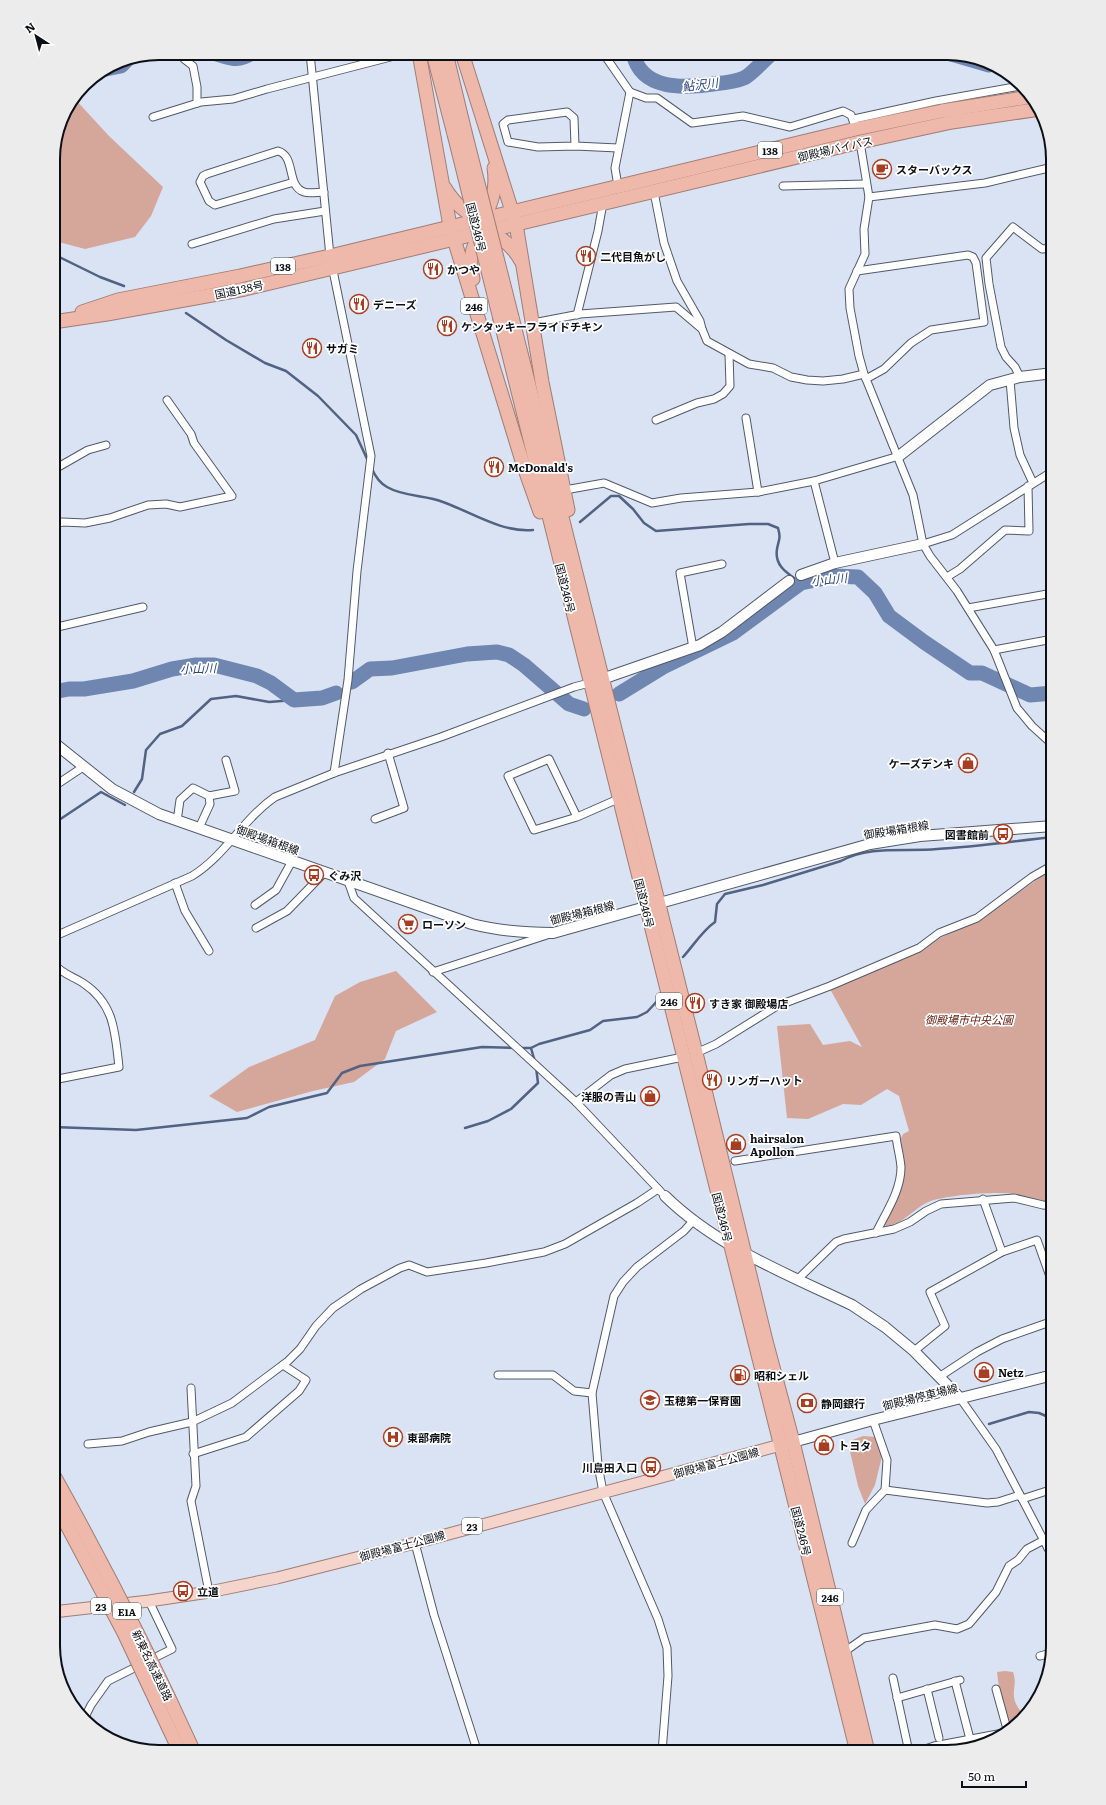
<svg xmlns="http://www.w3.org/2000/svg" width="1106" height="1805" font-family="Literata,'Noto Sans JP',serif">
<style>
.green{fill:#d5a79b}
.lines{fill:none;stroke-linecap:round;stroke-linejoin:round}
.stream{stroke:#516282;stroke-width:2.5}
.river{stroke:#6f86b0;stroke-width:15}
.street-casing{stroke:#525a68;stroke-width:9}
.secondary-casing{stroke:#525a68;stroke-width:12}
.primary-casing{stroke:#9f7d76;stroke-width:13}
.highway-casing{stroke:#9f7d76;stroke-width:15}
.street{stroke:#fff;stroke-width:7}
.secondary{stroke:#fff;stroke-width:10}
.primary{stroke:#f5d4cc;stroke-width:11}
.highway{stroke:#eeb8aa;stroke-width:13}
.highway-bridge-casing{stroke:#9f7d76;stroke-width:15;stroke-linecap:butt}
.highway-bridge{stroke:#eeb8aa;stroke-width:13}
.labels{text-anchor:middle;dominant-baseline:central;stroke-width:3.5;stroke-linejoin:round;paint-order:stroke}
.shield{fill:#fff;stroke:#55575b;stroke-width:1}
.shield-label{font-size:10px;font-weight:bold;fill:#0c0f15}
.street-label{font-size:11px;fill:#0c0f15;stroke:#fff}
.poi-label{font-size:11px;font-weight:bold;fill:#0c0f15;stroke:#fff;text-anchor:start}
.park-label{font-size:11px;font-style:italic;fill:#652414;stroke:#fff}
.water-label{font-size:12px;font-style:italic;fill:#2a477d;stroke:#fff}
.rim{fill:none;stroke:#0c0f15;stroke-width:2}
</style>
<rect width="100%" height="100%" fill="#d9e3f4"/>
<!-- green -->
<g class="green">
<path d="M74,98L109,136L163,187L151,216L135,237L85,249L55,241L53,239V152L61,118Z"/>
<path d="M1053,868V1202C1039,1201 1027,1196 1014,1194C996,1191 952,1195 934,1200C915,1205 907,1223 886,1226L884,1223L903,1165L901,1138L903,1134L909,1131L899,1096L887,1089L861,1105L843,1104L808,1119L787,1118L777,1026L810,1024L823,1045L850,1041L862,1047L830,989L917,952L940,938L981,919Z"/>
<path d="M396,971L437,1012L396,1031L385,1059L354,1082L313,1091L237,1112L209,1096L249,1067L315,1040L335,996L360,982Z"/>
<path d="M863,1436L876,1437L882,1456L875,1485L865,1504L858,1486L849,1447L850,1441Z"/>
<path d="M1005,1671L1013,1672C1019,1688 1006,1695 1023,1714L1012,1724L1008,1723L1000,1696L997,1672Z"/>
</g>
<g class="lines">
<!-- stream -->
<g class="stream">
<path d="M53,254L100,277L124,286"/>
<path d="M186,313L226,340L265,363L286,371L318,396L356,435L368,461"/>
<path d="M372,469C375,476 380,483 387,487C404,497 426,495 443,502C471,512 502,533 533,530"/>
<path d="M580,522L611,496H619L633,509L644,523L656,531L749,524H768L778,528C781,539 779,538 777,549C774,567 789,574 801,583"/>
<path d="M134,792L142,779L146,750L160,734L182,726L211,699L236,696L269,702L294,700"/>
<path d="M53,824L101,792L125,805"/>
<path d="M683,957C694,945 702,931 715,922L717,904L725,894L763,885L841,861C869,845 906,852 937,849C976,847 1014,841 1053,837"/>
<path d="M520,1048H531L539,1044L590,1030L603,1021L637,1017L647,1012L660,998"/>
<path d="M531,1048L535,1062"/>
<path d="M53,1127L136,1130L247,1118L269,1107L327,1093L342,1073L360,1066L482,1047L515,1048"/>
<path d="M465,1128L488,1121L511,1109L538,1083L536,1067"/>
<path d="M989,1424L1029,1412L1039,1413L1053,1419"/>
<path d="M937,1752L985,1743"/>
</g>
<!-- river -->
<g class="river">
<path d="M213,53C229,57 237,63 252,53"/>
<path d="M633,53C641,91 684,88 713,84C723,83 735,82 744,78C752,74 764,60 772,53"/>
<path d="M948,53L989,65"/>
<path d="M106,69L121,66L128,59"/>
<path d="M352,682L370,669L392,668L467,654L497,652L509,655L524,665L569,704L584,709"/>
<path d="M53,692L69,689H84L133,681L172,669L196,665H214L257,676L271,683L294,700L322,698L336,693"/>
<path d="M619,694L663,667L733,633L801,583L835,576L858,577L875,593L889,616L924,642L970,673H982L1030,695L1053,693"/>
</g>
<defs>
<g id="street">
<path d="M310,53L330,256L371,456L357,571L348,680L334,773"/>
<path d="M603,53L630,92L615,168L618,186"/>
<path d="M184,59L193,66L197,87V103"/>
<path d="M630,92L646,98H657L692,123L743,116L790,127L843,111L851,115L856,129"/>
<path d="M153,117L201,102L233,99L267,89L406,53"/>
<path d="M854,119L936,101L1020,86"/>
<path d="M860,142L869,197L864,229L865,254L849,289L850,308L859,356L864,374L913,495L923,544L930,556L957,591L994,650L1017,708L1032,726L1053,745"/>
<path d="M575,146L574,118L567,112L508,120L503,124L508,142L538,147L575,146L618,148"/>
<path d="M294,182L215,205L209,201L200,182L203,176L207,174L278,151C296,156 286,186 304,192C309,194 318,192 324,192"/>
<path d="M783,186L866,184"/>
<path d="M654,192L664,243L677,281L700,321L702,329"/>
<path d="M869,197L985,183L1053,167"/>
<path d="M192,244L274,219L325,211"/>
<path d="M857,271L968,255L973,257L976,263L984,322L931,330L911,343L884,369L866,379"/>
<path d="M577,315L598,231L603,203"/>
<path d="M533,323L580,314L676,307L702,329L707,341L749,364L773,368L791,377L807,380L823,381L843,379L864,374"/>
<path d="M1020,377L1015,367L1006,357L1001,347L989,284L986,258L1013,227L1042,249L1053,248"/>
<path d="M1010,380L1014,428L1020,455L1033,483"/>
<path d="M746,418L758,492"/>
<path d="M656,420L697,403L714,399L723,394L730,386L729,354"/>
<path d="M53,470L88,450L106,445"/>
<path d="M814,481L835,563"/>
<path d="M565,490L604,483L652,503L681,498L758,492L814,481L899,456"/>
<path d="M53,526L62,522L85,523L110,518L148,505L166,504L180,507L232,496L194,443L191,434L167,400"/>
<path d="M923,544L952,535L1053,471"/>
<path d="M947,577L960,569L1005,530L1029,531L1028,486"/>
<path d="M968,608L1053,593"/>
<path d="M53,628L143,607"/>
<path d="M693,648L680,573L722,564"/>
<path d="M994,650L1053,639"/>
<path d="M53,787L83,767"/>
<path d="M577,817L549,759L508,776L534,830L577,817L618,799"/>
<path d="M375,819L404,808L388,753"/>
<path d="M177,821L180,800L193,788L209,796L235,791L226,760"/>
<path d="M199,828L210,804L209,796"/>
<path d="M348,881L354,898L576,1102L661,1192"/>
<path d="M175,883L185,911L209,951"/>
<path d="M255,905L276,890L292,861"/>
<path d="M256,928L287,911L325,872"/>
<path d="M53,937L192,876C225,856 243,819 275,797L334,773L441,737L574,687L593,682"/>
<path d="M433,972L547,935"/>
<path d="M696,1053L716,1044L777,1006L830,986L919,948L939,933L977,918L1032,877L1053,865"/>
<path d="M53,1080L119,1067C115,1033 115,1004 83,983C72,976 62,974 53,963"/>
<path d="M576,1102L611,1075L625,1069L683,1057"/>
<path d="M735,1161L896,1136C897,1146 900,1156 901,1167C901,1191 886,1212 876,1233"/>
<path d="M983,1199L1002,1252"/>
<path d="M798,1279L836,1242L844,1239L894,1229L910,1222L926,1211L941,1204L1014,1198L1043,1205L1053,1206"/>
<path d="M914,1351L945,1326L930,1292L1002,1252L1037,1240L1053,1285"/>
<path d="M498,1375H553L574,1391L592,1393"/>
<path d="M939,1377L977,1352L1002,1339L1053,1321"/>
<path d="M191,1388L196,1486L191,1501L209,1592"/>
<path d="M960,1398L996,1449L1053,1558"/>
<path d="M1051,1430L1053,1429"/>
<path d="M88,1444L122,1441L149,1432L192,1422L232,1403L288,1361L300,1349L316,1326L333,1308L361,1289L400,1268L409,1265L427,1272L486,1263L544,1252L565,1244L637,1203L658,1189"/>
<path d="M193,1454L246,1437L299,1391L306,1380L283,1365"/>
<path d="M885,1490L987,1503L998,1502L1020,1495"/>
<path d="M1022,1499L1053,1489"/>
<path d="M415,1543L434,1615L477,1750L662,1749"/>
<path d="M852,1543L866,1510L885,1490L887,1460L873,1420"/>
<path d="M844,1652L864,1638L935,1625L957,1629L969,1624L996,1592L1009,1566L1018,1560L1027,1549L1044,1540"/>
<path d="M1040,1656L1051,1653"/>
<path d="M893,1678L909,1752"/>
<path d="M955,1681L970,1739"/>
<path d="M927,1689L939,1738"/>
<path d="M996,1689L1007,1729"/>
<path d="M897,1698L960,1680"/>
<path d="M85,1717L91,1705L108,1681L172,1649L149,1601"/>
<path d="M662,1752L668,1676L667,1648L658,1619L603,1492L598,1465L592,1393L614,1296L623,1282L637,1267L684,1231L693,1221"/>
<path d="M916,1752L934,1746L1003,1733"/>
</g>
<g id="secondary">
<path d="M899,456L990,385L1020,377L1053,373"/>
<path d="M801,575L835,563L923,544"/>
<path d="M602,679L700,645L722,632L789,581"/>
<path d="M53,742L112,789L159,814L472,924C499,931 525,933 553,933L870,844L920,836L1053,826"/>
<path d="M665,1196C717,1247 787,1274 852,1305L885,1327L914,1351L960,1398"/>
<path d="M793,1442L873,1420L1053,1375"/>
</g>
<path id="primary" d="M53,1612L149,1601L209,1592L277,1578L415,1543L788,1443"/>
<g id="highway">
<path d="M419,53L450,226L523,464L540,512"/>
<path d="M433,53L454,134"/>
<path d="M446,53L465,132"/>
<path d="M462,53L516,224L542,382L568,510"/>
<path d="M445,188C454,203 466,214 482,220"/>
<path d="M482,220C492,205 497,186 494,168"/>
<path d="M483,230C499,235 513,246 521,261"/>
<path d="M473,279C468,260 471,244 485,229"/>
<path d="M82,312L118,300L240,276L330,256L856,129L942,111L1029,97"/>
<path d="M512,317L696,1053L766,1341L793,1442L868,1752"/>
<path d="M500,319L857,1752"/>
<path d="M53,322L107,314L245,289L860,142L952,122L1040,109"/>
</g>
</defs>
<!-- street casing -->
<use href="#street" class="street-casing"/>
<!-- secondary casing -->
<use href="#secondary" class="secondary-casing"/>
<!-- primary casing -->
<use href="#primary" class="primary-casing"/>
<!-- highway casing -->
<use href="#highway" class="highway-casing"/>
<!-- street -->
<use href="#street" class="street"/>
<!-- secondary -->
<use href="#secondary" class="secondary"/>
<!-- primary -->
<use href="#primary" class="primary"/>
<!-- highway -->
<use href="#highway" class="highway"/>
<defs>
<g id="highway-bridge">
<path d="M465,132L512,317"/>
<path d="M454,134L500,319"/>
<path d="M53,1474C104,1565 151,1657 194,1752"/>
<path d="M53,1499L124,1633L180,1752"/>
</g>
</defs>
<!-- highway-bridge casing -->
<use href="#highway-bridge" class="highway-bridge-casing"/>
<!-- highway-bridge -->
<use href="#highway-bridge" class="highway-bridge"/>
</g>
<!-- icons -->
<defs>
<symbol id="cafe-ring" viewBox="-11 -11 22 22"><circle r="9.5" fill="#fff" stroke="#a73e23" stroke-width="1.5"/><path d="M-5.5-4.5H6V0H3Q3 3.5 0 3.5H-2.5Q-5.5 3.5-5.5 0ZM3-3.2v2h1.7v-2ZM-6 4.5H4V6H-6Z" fill="#a73e23"/></symbol>
<symbol id="restaurant-ring" viewBox="-11 -11 22 22"><circle r="9.5" fill="#fff" stroke="#a73e23" stroke-width="1.5"/><path d="M-5-6h1v4h1v-4h1v4h1v-4h1v5L-1.5 .5V6h-2V.5L-5-1ZM5-6V6H3V1.5H1.5Q1.5-4 5-6Z" fill="#a73e23"/></symbol>
<symbol id="shop-ring" viewBox="-11 -11 22 22"><circle r="9.5" fill="#fff" stroke="#a73e23" stroke-width="1.5"/><path d="M-5-2.5h2.3a2.7 3.5 0 0 1 5.4 0H5L5.5 6h-11ZM-1.5-2.5h3a1.5 2.3 0 0 0-3 0Z" fill="#a73e23"/></symbol>
<symbol id="bus-ring" viewBox="-11 -11 22 22"><circle r="9.5" fill="#fff" stroke="#a73e23" stroke-width="1.5"/><path d="M-5-6H5V4H4V6H2V4H-2V6H-4V4H-5ZM-3.5-4V0h7V-4ZM-3.5 1.2v1.5H-2V1.2ZM2 1.2v1.5H3.5V1.2Z" fill="#a73e23"/></symbol>
<symbol id="supermarket-ring" viewBox="-11 -11 22 22"><circle r="9.5" fill="#fff" stroke="#a73e23" stroke-width="1.5"/><path d="M-6-5.5h2.5l.6 2H6L4.5 2H-2.5L-4.4-4H-6ZM-1.5 3.2a1.3 1.3 0 1 0 .1 0ZM3 3.2a1.3 1.3 0 1 0 .1 0Z" fill="#a73e23"/></symbol>
<symbol id="fuel-ring" viewBox="-11 -11 22 22"><circle r="9.5" fill="#fff" stroke="#a73e23" stroke-width="1.5"/><path d="M-5.5-6h7V0h2V4h1.3V-2.5L3-4.5l.8-.8L6-3V5H2.5V1h-1V6h-7ZM-4.2-4.7v3.2H.2V-4.7Z" fill="#a73e23"/></symbol>
<symbol id="school-ring" viewBox="-11 -11 22 22"><circle r="9.5" fill="#fff" stroke="#a73e23" stroke-width="1.5"/><path d="M0-5L7-2L0 1L-7-2ZM-4 1L0 2.5L4 1V4Q0 6-4 4Z" fill="#a73e23"/></symbol>
<symbol id="bank-ring" viewBox="-11 -11 22 22"><circle r="9.5" fill="#fff" stroke="#a73e23" stroke-width="1.5"/><path d="M-6-4H6V4H-6ZM0-2.3a2.3 2.3 0 1 0 0 4.6a2.3 2.3 0 1 0 0-4.6Z" fill="#a73e23"/></symbol>
<symbol id="hospital-ring" viewBox="-11 -11 22 22"><circle r="9.5" fill="#fff" stroke="#a73e23" stroke-width="1.5"/><path d="M-5-5h3v3.5h4V-5h3V5h-3V1.5h-4V5h-3Z" fill="#a73e23"/></symbol>
</defs>
<g fill-rule="evenodd">
<use href="#cafe-ring" x="871" y="158" width="22" height="22"/>
<use href="#restaurant-ring" x="575" y="245" width="22" height="22"/>
<use href="#restaurant-ring" x="422" y="258" width="22" height="22"/>
<use href="#restaurant-ring" x="348" y="293" width="22" height="22"/>
<use href="#restaurant-ring" x="436" y="315" width="22" height="22"/>
<use href="#restaurant-ring" x="301" y="337" width="22" height="22"/>
<use href="#restaurant-ring" x="483" y="456" width="22" height="22"/>
<use href="#shop-ring" x="957" y="752" width="22" height="22"/>
<use href="#bus-ring" x="992" y="823" width="22" height="22"/>
<use href="#bus-ring" x="303" y="864" width="22" height="22"/>
<use href="#supermarket-ring" x="397" y="913" width="22" height="22"/>
<use href="#restaurant-ring" x="684" y="992" width="22" height="22"/>
<use href="#restaurant-ring" x="701" y="1069" width="22" height="22"/>
<use href="#shop-ring" x="639" y="1085" width="22" height="22"/>
<use href="#shop-ring" x="725" y="1133" width="22" height="22"/>
<use href="#shop-ring" x="973" y="1361" width="22" height="22"/>
<use href="#fuel-ring" x="729" y="1364" width="22" height="22"/>
<use href="#school-ring" x="639" y="1389" width="22" height="22"/>
<use href="#bank-ring" x="796" y="1392" width="22" height="22"/>
<use href="#hospital-ring" x="382" y="1426" width="22" height="22"/>
<use href="#shop-ring" x="813" y="1434" width="22" height="22"/>
<use href="#bus-ring" x="640" y="1456" width="22" height="22"/>
<use href="#bus-ring" x="172" y="1580" width="22" height="22"/>
</g>
<g class="labels">
<!-- shield labels -->
<g class="shield">
<rect x="758" y="142" width="24" height="16" rx="3"/>
<rect x="271" y="258" width="24" height="16" rx="3"/>
<rect x="461" y="298" width="26" height="16" rx="3"/>
<rect x="656" y="993" width="26" height="16" rx="3"/>
<rect x="462" y="1518" width="20" height="16" rx="3"/>
<rect x="817" y="1589" width="26" height="16" rx="3"/>
<rect x="91" y="1598" width="20" height="16" rx="3"/>
<rect x="113" y="1603" width="28" height="16" rx="3"/>
</g>
<g class="shield-label">
<text x="770" y="150">138</text>
<text x="283" y="266">138</text>
<text x="474" y="306">246</text>
<text x="669" y="1001">246</text>
<text x="472" y="1526">23</text>
<text x="830" y="1597">246</text>
<text x="101" y="1606">23</text>
<text x="127" y="1611">E1A</text>
</g>
<!-- street labels -->
<g class="street-label">
<text transform="translate(835 148) rotate(-13)">御殿場バイパス</text>
<text transform="translate(477 227) rotate(76)">国道246号</text>
<text transform="translate(239 289) rotate(-12)">国道138号</text>
<text transform="translate(566 588) rotate(76)">国道246号</text>
<text transform="translate(896 829) rotate(-9)">御殿場箱根線</text>
<text transform="translate(268 839) rotate(20)">御殿場箱根線</text>
<text transform="translate(645 903) rotate(76)">国道246号</text>
<text transform="translate(582 912) rotate(-14)">御殿場箱根線</text>
<text transform="translate(723 1217) rotate(76)">国道246号</text>
<text transform="translate(920 1396) rotate(-14)">御殿場停車場線</text>
<text transform="translate(716 1462) rotate(-15)">御殿場富士公園線</text>
<text transform="translate(802 1531) rotate(76)">国道246号</text>
<text transform="translate(402 1545) rotate(-15)">御殿場富士公園線</text>
<text transform="translate(153 1665) rotate(64)">新東名高速道路</text>
</g>
<!-- poi labels -->
<g class="poi-label">
<text x="896" y="169">スターバックス</text>
<text x="600" y="256">二代目魚がし</text>
<text x="447" y="269">かつや</text>
<text x="373" y="304">デニーズ</text>
<text x="461" y="326">ケンタッキーフライドチキン</text>
<text x="326" y="348">サガミ</text>
<text x="508" y="467">McDonald's</text>
<text x="954" y="763" text-anchor="end">ケーズデンキ</text>
<text x="989" y="834" text-anchor="end">図書館前</text>
<text x="328" y="875">ぐみ沢</text>
<text x="422" y="924">ローソン</text>
<text x="709" y="1003">すき家 御殿場店</text>
<text x="726" y="1080">リンガーハット</text>
<text x="636" y="1096" text-anchor="end">洋服の青山</text>
<text x="750" y="1138">hairsalon<tspan x="750" dy="13">Apollon</tspan></text>
<text x="998" y="1372">Netz</text>
<text x="754" y="1375">昭和シェル</text>
<text x="664" y="1400">玉穂第一保育園</text>
<text x="821" y="1403">静岡銀行</text>
<text x="407" y="1437">東部病院</text>
<text x="838" y="1445">トヨタ</text>
<text x="637" y="1467" text-anchor="end">川島田入口</text>
<text x="197" y="1591">立道</text>
</g>
<!-- park labels -->
<g class="park-label">
<text x="969" y="1019">御殿場市中央公園</text>
</g>
<!-- water labels -->
<g class="water-label">
<text transform="translate(700 84) rotate(-7)">鮎沢川</text>
<text transform="translate(829 579) rotate(-6)">小山川</text>
<text transform="translate(198 668) rotate(-2)">小山川</text>
</g>
</g>
<!-- crop -->
<path d="M0 0H1106V1805H0ZM159 60H947A99 99 0 0 1 1046 159V1646A99 99 0 0 1 947 1745H159A99 99 0 0 1 60 1646V159A99 99 0 0 1 159 60Z" fill="#ececec" fill-rule="evenodd"/>
<path class="rim" d="M159 60H947A99 99 0 0 1 1046 159V1646A99 99 0 0 1 947 1745H159A99 99 0 0 1 60 1646V159A99 99 0 0 1 159 60Z"/>
<!-- north arrow -->
<g transform="translate(36 36) rotate(324)" stroke="#ffffff" stroke-width="3" paint-order="stroke">
<path d="M0-3L7 15L0 10L-7 15Z" fill="#0c0f15"/>
<text y="-6" font-size="11" font-weight="bold" text-anchor="middle" fill="#0c0f15">N</text>
</g>
<!-- scale -->
<path d="M962 1781v6h64v-6" fill="none" stroke="#0c0f15" stroke-width="2"/>
<text x="968" y="1781" font-size="12" fill="#0c0f15" stroke="#ffffff" stroke-width="3" paint-order="stroke">50 m</text>
</svg>
